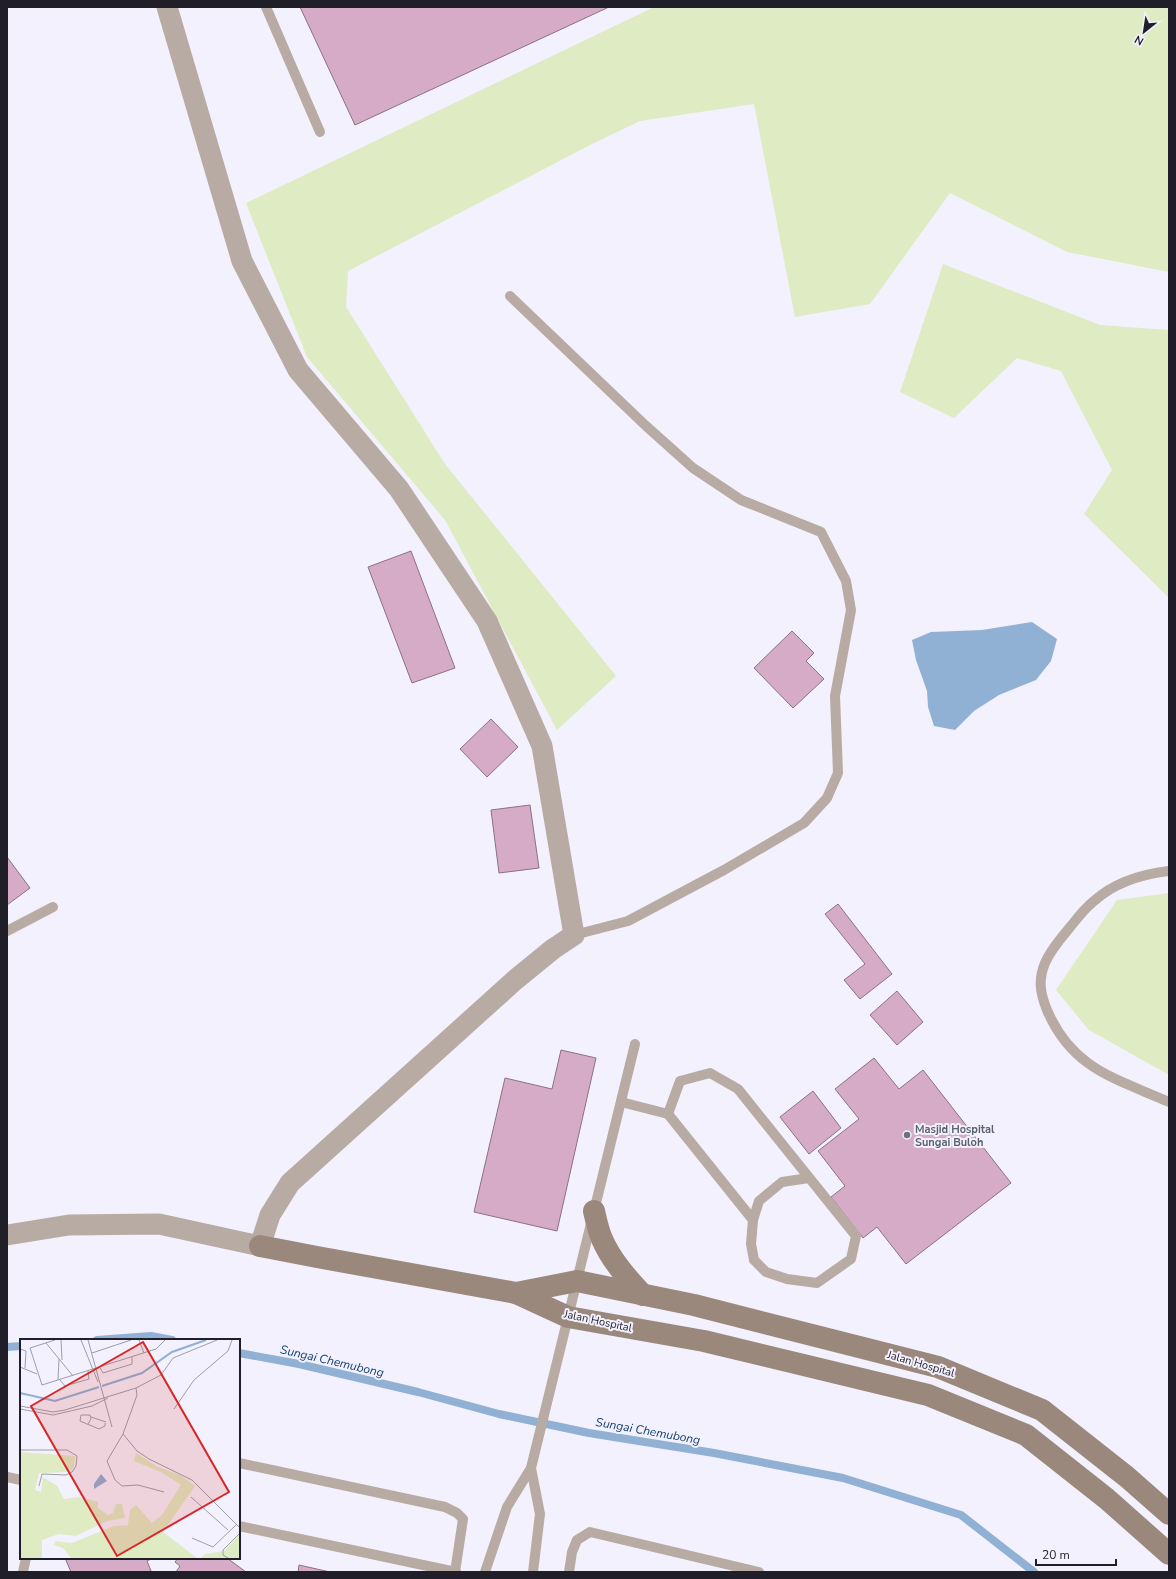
<svg xmlns="http://www.w3.org/2000/svg" width="1176" height="1579" font-family="'Nunito Sans',sans-serif">
<style>
.green{fill:#dfebc2}
.water{fill:#90b0d4}
.lines{fill:none;stroke-linecap:round;stroke-linejoin:round}
.stream{stroke:#90b0d4;stroke-width:8}
.building{fill:#d6abc7;stroke:#8b7182}
.lane{stroke:#b8aba3;stroke-width:10}
.street{stroke:#b8aba3;stroke-width:21}
.secondary{stroke:#9b887d;stroke-width:22}
.worship-dot{fill:#6b7280;stroke:#f3f1fd;stroke-width:1.5}
.labels{text-anchor:middle;dominant-baseline:central;stroke-width:4;stroke-linejoin:round;paint-order:stroke}
.worship-label{font-size:11px;font-weight:bold;fill:#5b616d;stroke:#f3f1fd;text-anchor:start}
.street-label{font-size:11px;fill:#201e28;stroke:#f3f1fd}
.water-label{font-size:12px;font-style:italic;fill:#12406e;stroke:#f3f1fd}
.inset-river{fill:none;stroke:#90b0d4;stroke-width:2}
.inset-road{fill:none;stroke:#9f9da8;stroke-width:1}
.view{fill:#d62828;fill-opacity:0.15;stroke:#d62828;stroke-width:2}
.inset-edge{fill:none;stroke:#201e28;stroke-width:2}
</style>
<rect width="100%" height="100%" fill="#f3f1fd"/>
<!-- green -->
<g class="green">
<path d="M654,7H1169V272L1067,252L950,193L870,304L795,317L754,104L640,121L590,145L348,271L346,307L445,464L616,676L557,730L445,520L307,357L246,203Z"/>
<path d="M943,264L1100,325L1169,330V598L1084,514L1112,470L1061,371L1017,358L954,418L900,392Z"/>
<path d="M1169,893V1075L1089,1030L1056,990L1117,900Z"/>
</g>
<!-- water -->
<path class="water" d="M1032,622L1057,639L1051,661L1036,680L999,695L974,711L955,730L934,726L928,707L927,691L916,660L912,640L931,632L982,630Z"/>
<g class="lines">
<!-- stream -->
<g class="stream">
<path d="M97,1340L151,1336L172,1340"/>
<path d="M7,1347L21,1346"/>
<path d="M239,1353L299,1364L418,1392L499,1414L589,1433L714,1453L843,1478L961,1515L1034,1572"/>
</g>
</g>
<!-- building -->
<g class="building">
<path d="M300,7H609L355,125Z"/>
<path d="M411,551L455,668L412,683L368,567Z"/>
<path d="M792,631L814,653L806,661L824,679L793,708L754,668Z"/>
<path d="M491,719L518,747L487,777L460,749Z"/>
<path d="M530,805L539,868L499,873L491,810Z"/>
<path d="M7,857L30,888L7,905Z"/>
<path d="M838,904L892,974L860,999L844,980L865,964L825,914Z"/>
<path d="M897,991L923,1022L897,1045L870,1015Z"/>
<path d="M561,1050L596,1058L557,1231L474,1212L505,1078L552,1089Z"/>
<path d="M874,1058L899,1089L923,1070L1011,1183L906,1264L877,1227L863,1238L831,1197L845,1186L818,1151L859,1119L835,1089Z"/>
<path d="M813,1091L841,1128L809,1154L780,1117Z"/>
<path d="M65,1558H153L147,1561L151,1571L147,1572H71Z"/>
<path d="M178,1558H227L246,1572H176L180,1566L175,1562Z"/>
<path d="M299,1565L330,1572H298Z"/>
</g>
<g class="lines">
<!-- lane -->
<g class="lane">
<path d="M266,7L320,132"/>
<path d="M510,296L645,425L693,468L741,500L821,532L846,581L851,610L835,696L838,773L827,798L804,823L724,870L628,921L574,935"/>
<path d="M1169,871C1143,874 1114,883 1094,901C1085,908 1078,917 1071,926C1062,937 1051,949 1045,963C1038,980 1040,993 1047,1010C1072,1069 1115,1078 1169,1102"/>
<path d="M7,931L53,907"/>
<path d="M621,1102L668,1114L753,1220"/>
<path d="M668,1114L680,1081L710,1073L738,1089L856,1236L851,1259L817,1283L787,1279L766,1272L754,1260L751,1244L753,1220L759,1201L782,1182L809,1178"/>
<path d="M239,1463L445,1507L457,1513L463,1519L455,1572"/>
<path d="M531,1468L540,1514L533,1572"/>
<path d="M7,1477L21,1480"/>
<path d="M239,1526L456,1572"/>
<path d="M23,1572L26,1558"/>
<path d="M485,1572L507,1507L531,1468L635,1044"/>
<path d="M569,1572L572,1552L577,1540L590,1532L759,1572"/>
</g>
<!-- street -->
<path class="street" d="M7,1235L69,1225L159,1224L260,1246L270,1215L290,1183L515,980L553,949L574,935L542,746L487,621L399,489L298,370L242,261L167,7"/>
<!-- secondary -->
<g class="secondary">
<path d="M594,1211C596,1220 598,1230 602,1239C611,1260 627,1278 643,1295"/>
<path d="M260,1246L317,1257L516,1293L568,1317L704,1341L928,1395L1026,1435L1107,1499L1169,1554"/>
<path d="M516,1293L577,1281L694,1305L938,1367L1042,1410L1127,1477L1169,1514"/>
</g>
</g>
<!-- markers -->
<circle class="worship-dot" cx="907" cy="1135" r="4"/>
<g class="labels">
<!-- worship labels -->
<g class="worship-label">
<text x="915" y="1129">Masjid Hospital<tspan x="915" dy="13">Sungai Buloh</tspan></text>
</g>
<!-- street labels -->
<g class="street-label">
<text transform="translate(598 1321) rotate(12)">Jalan Hospital</text>
<text transform="translate(921 1364) rotate(16)">Jalan Hospital</text>
</g>
<!-- water labels -->
<g class="water-label">
<text transform="translate(332 1361) rotate(13)">Sungai Chemubong</text>
<text transform="translate(648 1431) rotate(10)">Sungai Chemubong</text>
</g>
</g>
<!-- overview -->
<g transform="translate(20 1339)">
<rect width="220" height="220" fill="#f3f1fd"/>
<path d="M0,113L55,117L54,128L48,133L19,134L15,151L21,153L23,138L37,147L44,160L59,158L78,163V169L88,176L93,174L96,165H102L105,179L87,182L56,197L39,195L22,201V219H0ZM116,114L138,128L160,136L175,147L143,193L177,219H51L43,209L34,206L35,202L52,204L94,187L108,186L110,171L116,166L132,184L142,176L161,146L141,133L114,122ZM220,195V219H181L185,215L204,212Z" fill="#dfebc2"/>
<path d="M81,135L87,142L74,150V145Z" fill="#90b0d4"/>
<path class="inset-river" d="M82,47L122,34L152,13L186,1M0,54L35,62L79,48"/>
<path class="inset-road" d="M35,1L10,9L22,46L136,10L145,1M41,1L42,21M61,1L78,43M68,1L92,88M119,1L124,14M197,1L153,19L141,36L116,49L117,56L103,95L117,112L129,120L172,141L220,189M26,4L53,37M0,10L6,12L5,29M72,14L111,1M0,28L17,35M80,29L83,34L112,25V18M38,41L39,20M40,41L45,47L69,40L68,32M0,67L33,73L45,71L116,49M0,70L33,76L72,67L88,59M154,70L174,41L208,12L212,1M71,78L86,83M68,85L71,80L70,76H61L60,82L79,90L85,87V84M103,95L87,122L95,141L102,147L118,146L144,153M0,111H47L57,117L56,127L52,133L46,136L22,135L19,147M171,158L208,191M172,199L193,208L217,185M208,219L203,216V211L220,194"/>
<path class="view" d="M123,3L209,153L97,217L11,67Z"/>
<rect width="220" height="220" class="inset-edge"/>
</g>
<!-- border -->
<rect width="1176" height="1579" fill="none" stroke="#201e28" stroke-width="16"/>
<!-- north arrow -->
<g transform="translate(1144 32) rotate(210)" stroke="#f3f1fd" stroke-width="3" paint-order="stroke">
<path d="M0-3L7 15L0 10L-7 15Z" fill="#201e28"/>
<text y="-6" font-size="11" font-weight="bold" text-anchor="middle" fill="#201e28">N</text>
</g>
<!-- scale -->
<path d="M1036 1559v6h80v-6" fill="none" stroke="#201e28" stroke-width="2"/>
<text x="1042" y="1559" font-size="12" fill="#201e28" stroke="#f3f1fd" stroke-width="3" paint-order="stroke">20 m</text>
</svg>
